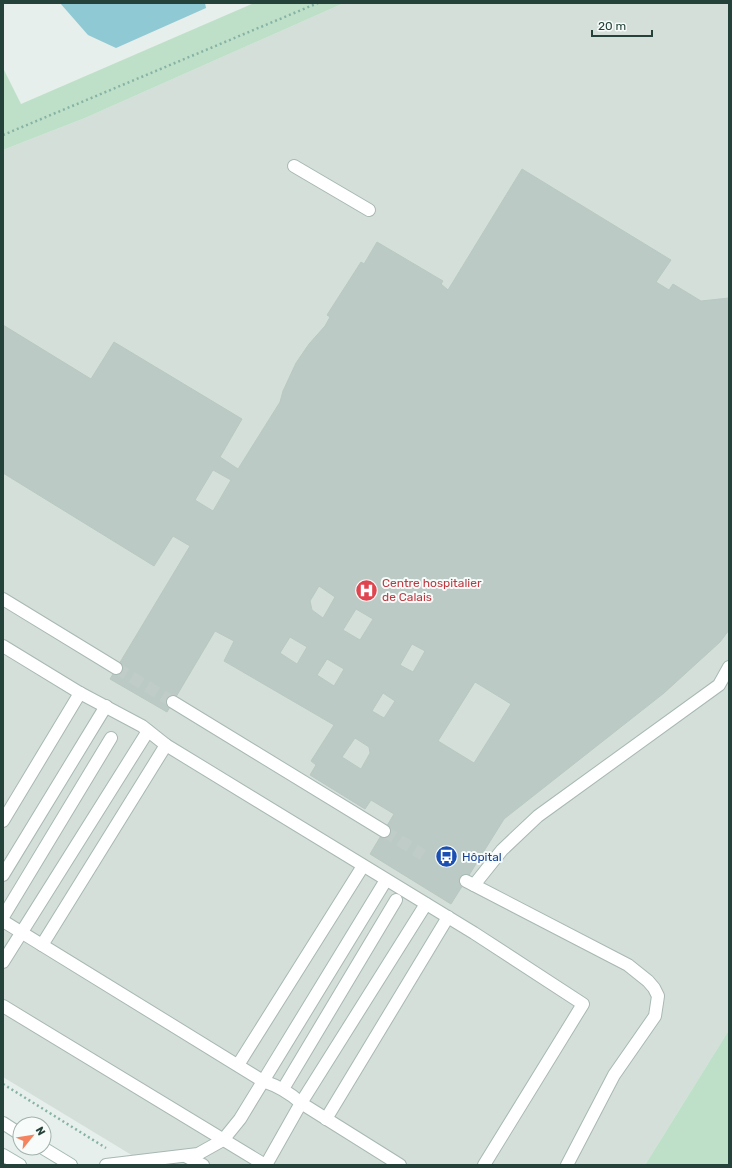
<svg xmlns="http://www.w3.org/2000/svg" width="732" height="1168" font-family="Rubik,sans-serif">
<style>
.built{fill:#d4dfda}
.green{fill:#bfe0c8}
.water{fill:#8ec9d4}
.building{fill:#bbcac4;stroke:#b8c9c2;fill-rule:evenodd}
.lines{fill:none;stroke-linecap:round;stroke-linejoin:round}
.street-tunnel{stroke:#bfccc8;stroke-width:12;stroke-dasharray:12 6;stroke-linecap:butt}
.lane-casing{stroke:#a8b8b2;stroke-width:14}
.street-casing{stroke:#a8b8b2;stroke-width:14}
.secondary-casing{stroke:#a4bbb3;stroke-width:14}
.path{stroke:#86b3a5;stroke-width:2.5;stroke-dasharray:2 3;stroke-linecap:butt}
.lane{stroke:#fff;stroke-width:12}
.street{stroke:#fff;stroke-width:12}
.secondary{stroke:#fff;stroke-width:12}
.labels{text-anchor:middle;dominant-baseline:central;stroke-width:4;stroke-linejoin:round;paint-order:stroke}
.health-label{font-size:12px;fill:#be3a42;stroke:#f7fbf9;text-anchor:start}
.transit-label{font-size:12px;fill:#164399;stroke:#f7fbf9;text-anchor:start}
</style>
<rect width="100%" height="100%" fill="#e6efeb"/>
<!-- built -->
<path class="built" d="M344,3H729V1030L645,1165H148L3,1077V150L85,118Z"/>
<!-- green -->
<g class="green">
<path d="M254,3H344L85,118L3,150V68L21,104Z"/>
<path d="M729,1030V1165H645Z"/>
</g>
<!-- water -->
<path class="water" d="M60,3H205L206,8L116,48L88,35Z"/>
<!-- building -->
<path class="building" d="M522,169L671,260L656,282L669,290L673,284L701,301L729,298V630L720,642L664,693L504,819L451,904L370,854L394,814L371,800L365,809L310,775L316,765L311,761L334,725L224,661L234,641L215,631L167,712L110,679L190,546L173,536L154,566L3,473V325L91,379L114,342L242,419L220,457L238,469L280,402L283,391L296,363L309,344L325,326L330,317L327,315L361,262L364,264L377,242L443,281L441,284L448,290ZM213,470L231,480L213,511L195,500ZM319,586L335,597L323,618L312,610L310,601ZM356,609L373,619L360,640L343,630ZM290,637L307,647L297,664L280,653ZM412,644L425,651L413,672L400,665ZM327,659L344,669L334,686L317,675ZM475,682L511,704L474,763L438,741ZM383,693L395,701L384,718L372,711ZM355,738L369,747L370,753L361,769L342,757Z"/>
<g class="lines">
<!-- street-tunnel -->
<g class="street-tunnel">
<path d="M116,668L173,702"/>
<path d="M384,831L423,855"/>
</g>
<defs>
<g id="lane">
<path d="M294,166L369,210"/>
<path d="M3,646L80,693L142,726L166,745L474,933L583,1004L484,1165"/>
<path d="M3,821L80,693"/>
<path d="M3,875L106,706"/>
<path d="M466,881L628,965L648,981L654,988L658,996L655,1016L614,1075L567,1165"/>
<path d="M474,885L502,850L538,816L719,685L729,667"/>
<path d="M3,917L111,738"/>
<path d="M3,921L263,1081C278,1086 289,1092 301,1103L400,1165"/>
<path d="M42,945L166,745"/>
<path d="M3,962L148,731"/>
<path d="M3,1006L265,1165"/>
<path d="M238,1065L363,866"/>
<path d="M283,1089L396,900"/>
<path d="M326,1119L448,917"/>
<path d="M185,1156L203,1165"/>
<path d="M106,1165L198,1154L223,1140L240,1119L386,880"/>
<path d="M266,1165L301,1103L426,904"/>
</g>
<g id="street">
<path d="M3,599L116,668"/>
<path d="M173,702L384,831"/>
</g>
<g id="secondary">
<path d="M3,1123L20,1134"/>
<path d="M43,1148L71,1165"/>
<path d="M3,1155L20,1165"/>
</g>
</defs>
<!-- lane casing -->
<use href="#lane" class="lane-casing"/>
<!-- street casing -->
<use href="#street" class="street-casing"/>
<!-- secondary casing -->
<use href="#secondary" class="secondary-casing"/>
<!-- path -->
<g class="path">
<path d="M3,135L318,3"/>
<path d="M3,1084L106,1148"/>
</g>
<!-- lane -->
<use href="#lane" class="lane"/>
<!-- street -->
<use href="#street" class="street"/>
<!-- secondary -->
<use href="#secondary" class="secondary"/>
</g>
<!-- icons -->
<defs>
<symbol id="hospital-disc" viewBox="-11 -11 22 22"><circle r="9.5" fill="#e0444e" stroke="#f7fbf9"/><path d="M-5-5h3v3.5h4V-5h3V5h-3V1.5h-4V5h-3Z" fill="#fff"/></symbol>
<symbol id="bus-disc" viewBox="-11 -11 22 22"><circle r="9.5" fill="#1a4fb4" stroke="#f7fbf9"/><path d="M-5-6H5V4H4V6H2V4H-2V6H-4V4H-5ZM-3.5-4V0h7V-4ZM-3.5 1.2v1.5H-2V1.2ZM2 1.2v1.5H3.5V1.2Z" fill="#fff"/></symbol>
</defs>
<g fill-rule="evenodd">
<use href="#hospital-disc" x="354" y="578" width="25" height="25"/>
<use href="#bus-disc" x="434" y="844" width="25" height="25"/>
</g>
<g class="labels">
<!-- health labels -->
<g class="health-label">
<text x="382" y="583">Centre hospitalier<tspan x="382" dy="14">de Calais</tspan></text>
</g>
<!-- transit labels -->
<g class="transit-label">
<text x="462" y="857">Hôpital</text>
</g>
</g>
<!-- border -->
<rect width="732" height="1168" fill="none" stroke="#24423a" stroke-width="8"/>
<!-- north arrow -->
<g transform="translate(32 1136) rotate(60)"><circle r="19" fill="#f7fbf9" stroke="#a3b1ad"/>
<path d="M0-3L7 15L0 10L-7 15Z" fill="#f4845f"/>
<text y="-6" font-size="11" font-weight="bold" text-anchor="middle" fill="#24423a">N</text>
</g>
<!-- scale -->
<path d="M592 30v6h60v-6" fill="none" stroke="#24423a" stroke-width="2"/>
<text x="598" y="30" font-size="12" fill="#24423a" stroke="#f7fbf9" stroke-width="3" paint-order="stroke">20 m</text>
</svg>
